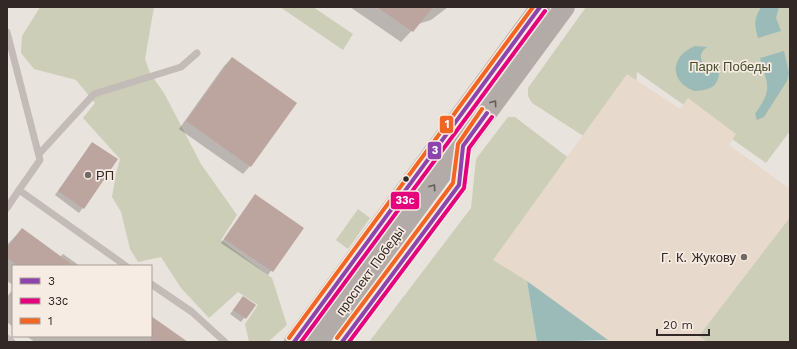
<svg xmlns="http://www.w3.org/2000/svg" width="797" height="349" font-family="'Work Sans',sans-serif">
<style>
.green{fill:#ccceb8}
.plaza{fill:#e7d9cc}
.water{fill:#9abbb7}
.shadow{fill:#0003}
.building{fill:#bca59f}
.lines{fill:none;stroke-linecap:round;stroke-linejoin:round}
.lane{stroke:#c2bbb7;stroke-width:7}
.secondary{stroke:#b3aba7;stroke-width:20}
.bus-1-casing{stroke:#f7ece3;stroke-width:7}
.bus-2-casing{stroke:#f7ece3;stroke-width:7}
.bus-3-casing{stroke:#f7ece3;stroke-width:7}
.bus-1{stroke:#8e44ad;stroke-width:4}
.bus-2{stroke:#e5007d;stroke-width:4}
.bus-3{stroke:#f26522;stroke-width:4}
.oneway{stroke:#665c59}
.poi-dot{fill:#726965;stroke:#f7ece3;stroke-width:1.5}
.bus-dot{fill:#322825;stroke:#f7ece3;stroke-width:1.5}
.labels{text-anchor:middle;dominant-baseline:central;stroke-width:3.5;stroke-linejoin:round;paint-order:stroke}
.park-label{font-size:13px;fill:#454e2b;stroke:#f7ece3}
.poi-label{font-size:13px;fill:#322825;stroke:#f7ece3;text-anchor:start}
.street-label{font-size:13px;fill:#322825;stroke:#f7ece3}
.line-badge{stroke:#f7ece3;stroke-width:1.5}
.badge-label{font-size:11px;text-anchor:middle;font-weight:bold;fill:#fff}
</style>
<rect width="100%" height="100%" fill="#e9e3dd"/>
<!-- green -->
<g class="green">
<path d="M40,7H154L145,59L150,73L164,93L201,164L237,215L221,240L272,278L287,325L268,342H249L245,324L258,305L238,292L209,318L181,288L161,257L138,262L130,249L121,212L112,197L116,173L120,159L83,118L95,103L76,80L34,69L21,53L22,36Z"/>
<path d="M280,7H313L353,34L343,50Z"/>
<path d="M586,7H790V131L766,163L637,72L636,86L585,137L532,103L528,96V88Z"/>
<path d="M508,117H515L595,178L538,268L527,281L537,342H369L471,208L476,159Z"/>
<path d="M358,209L370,218L348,249L336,240Z"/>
<path d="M790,217V342H707L698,336Z"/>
</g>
<!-- plaza -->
<path class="plaza" d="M627,74L680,109L688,98L736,134L729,145L790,189V217L699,336L707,342H598L608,340L527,281L493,260Z"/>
<!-- water -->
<g class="water">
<path d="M761,7H779L776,18L781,31L758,38C754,25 754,19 761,7Z"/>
<path d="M695,46L707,47C698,54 700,60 706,68L712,69L720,66C719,86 713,90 694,91C669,81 670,56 695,46Z"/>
<path d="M784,51L789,73L787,81L764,117L757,120L755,114C773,88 768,87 760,58Z"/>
<path d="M527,281L608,340L537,342Z"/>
</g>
<!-- shadow -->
<g class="shadow">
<path d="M350,7H448L431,20L418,24L401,42Z"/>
<path d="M232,58L250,166L243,174L179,129L224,66Z"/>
<path d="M92,143L117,160L79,213L55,195Z"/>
<path d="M255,195L302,228L268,275L221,243Z"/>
<path d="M22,229L60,257L63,254L80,266H13V285L7,281V245Z"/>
<path d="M13,289V327L7,322V297Z"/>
<path d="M240,301L254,305L241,322L230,314Z"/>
<path d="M151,317L186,342H35L26,336H151Z"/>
</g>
<!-- building -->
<g class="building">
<path d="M377,7H433L413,32Z"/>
<path d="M232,57L297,103L251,167L186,121Z"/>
<path d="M92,142L118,159L84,209L58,191Z"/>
<path d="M255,194L304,228L273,272L224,239Z"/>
<path d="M22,228L74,266H18L7,258V248Z"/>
<path d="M243,296L256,305L246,319L233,310Z"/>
<path d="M151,316L188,342H151Z"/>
</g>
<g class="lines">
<!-- lane -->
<g class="lane">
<path d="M7,32L40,160L19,190L126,266"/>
<path d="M39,154L94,94L181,67L197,53"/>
<path d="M7,208L19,190"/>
<path d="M151,284L192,312L225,342"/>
<path d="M7,338L12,342"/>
<path d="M342,342L459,185L462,157"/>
</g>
<!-- secondary -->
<g class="secondary">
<path d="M294,342L540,7"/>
<path d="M318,342L565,7"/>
</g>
<defs>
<g id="bus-1">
<path d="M294,342L540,7"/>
<path d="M342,342L459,185L463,146L487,113"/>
</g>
<g id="bus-2">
<path d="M301,342L545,11"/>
<path d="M349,342L464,188L469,148L492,117"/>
</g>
<g id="bus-3">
<path d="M289,338L533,7"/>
<path d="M337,338L453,183L458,144L482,109"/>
</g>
</defs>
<!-- bus-1 casing -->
<use href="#bus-1" class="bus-1-casing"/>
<!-- bus-2 casing -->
<use href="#bus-2" class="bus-2-casing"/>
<!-- bus-3 casing -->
<use href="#bus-3" class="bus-3-casing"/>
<!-- bus-1 -->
<use href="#bus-1" class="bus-1"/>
<!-- bus-2 -->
<use href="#bus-2" class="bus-2"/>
<!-- bus-3 -->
<use href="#bus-3" class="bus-3"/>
</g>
<!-- one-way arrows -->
<defs><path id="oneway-chevron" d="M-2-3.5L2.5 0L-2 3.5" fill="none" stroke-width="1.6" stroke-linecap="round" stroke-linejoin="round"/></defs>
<g class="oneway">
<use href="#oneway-chevron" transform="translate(494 103) rotate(-54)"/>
<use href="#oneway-chevron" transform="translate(433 187) rotate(-54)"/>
</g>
<!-- markers -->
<g class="poi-dot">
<circle cx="88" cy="175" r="4"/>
<circle cx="744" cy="257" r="4"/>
</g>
<circle class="bus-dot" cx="406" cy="179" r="3.5"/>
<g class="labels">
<!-- park labels -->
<g class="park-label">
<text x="730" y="66">Парк Победы</text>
</g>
<!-- poi labels -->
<g class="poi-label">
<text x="96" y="175">РП</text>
<text x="736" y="257" text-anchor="end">Г. К. Жукову</text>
</g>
<!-- street labels -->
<g class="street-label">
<text transform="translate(370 271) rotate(-54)">проспект Победы</text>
</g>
</g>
<g class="line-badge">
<rect x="439" y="115" width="15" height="19" rx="4" fill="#f26522"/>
<rect x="427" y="141" width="15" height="19" rx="4" fill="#8e44ad"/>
<rect x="390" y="191" width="30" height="19" rx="4" fill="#e5007d"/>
</g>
<g class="badge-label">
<text x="447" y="128">1</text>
<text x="435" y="154">3</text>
<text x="405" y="204">33с</text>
</g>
<!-- border -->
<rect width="797" height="349" fill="none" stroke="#322825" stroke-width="16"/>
<!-- legend -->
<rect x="12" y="265" width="140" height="72" fill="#f7ece3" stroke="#a89e97"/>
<rect x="20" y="278" width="20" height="6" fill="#8e44ad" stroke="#a89e97"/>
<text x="48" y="285" font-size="12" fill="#322825">3</text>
<rect x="20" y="298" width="20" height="6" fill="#e5007d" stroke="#a89e97"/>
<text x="48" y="305" font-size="12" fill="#322825">33с</text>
<rect x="20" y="318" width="20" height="6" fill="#f26522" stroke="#a89e97"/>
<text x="48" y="325" font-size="12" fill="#322825">1</text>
<!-- scale -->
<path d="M657 329v6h52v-6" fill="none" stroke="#322825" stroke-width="2"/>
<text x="663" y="329" font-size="12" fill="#322825" stroke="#f7ece3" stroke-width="3" paint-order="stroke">20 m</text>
</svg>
